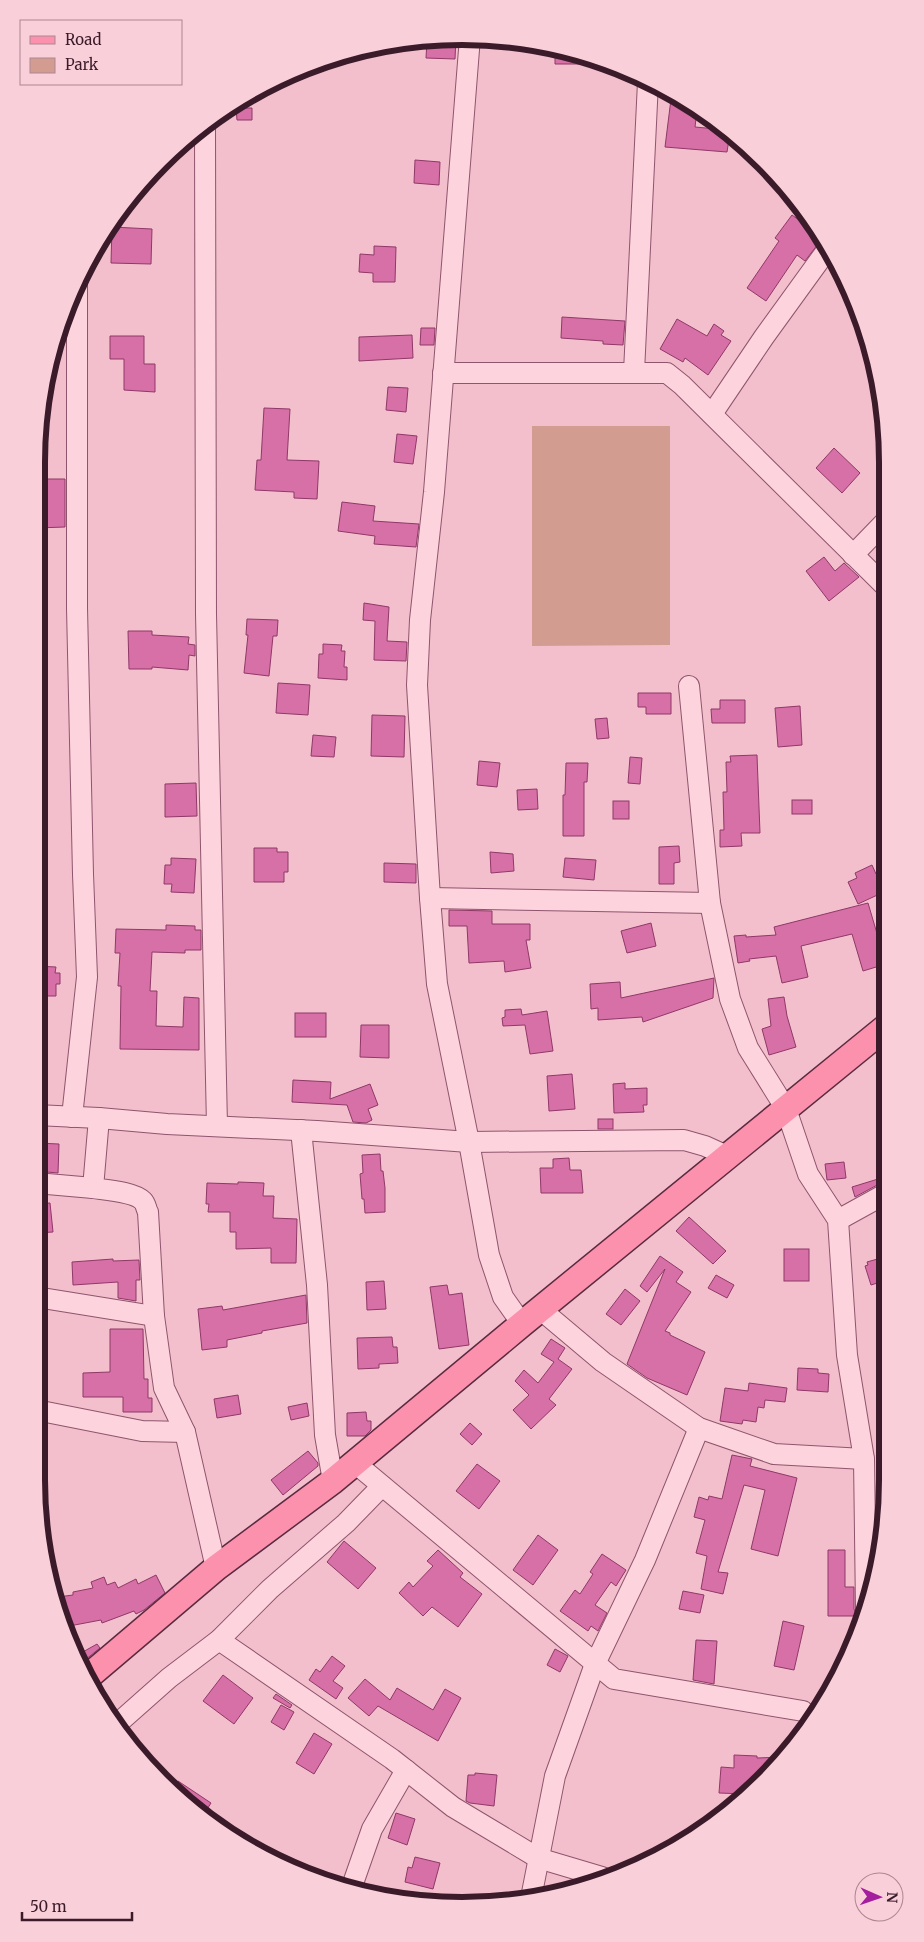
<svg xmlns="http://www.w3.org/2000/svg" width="924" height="1942" font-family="Merriweather,serif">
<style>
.green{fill:#d29c91}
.building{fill:#d670a6;stroke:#903868}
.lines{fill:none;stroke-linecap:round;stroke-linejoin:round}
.minor-casing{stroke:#8e556d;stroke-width:22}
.major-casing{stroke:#5b2a41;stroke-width:28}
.minor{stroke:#fdd3dd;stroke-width:20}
.major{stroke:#fb91ad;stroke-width:25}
.rim{fill:none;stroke:#3b1b2a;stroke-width:6}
</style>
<rect width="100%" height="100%" fill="#f3bfcc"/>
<!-- green -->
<path class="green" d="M532,426H670V645L532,646Z"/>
<!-- building -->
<g class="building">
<path d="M456,37L455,59L426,58L427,40Z"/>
<path d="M555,47L601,62V64H555Z"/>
<path d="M671,99L680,100L697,110L695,127L727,130L730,133L727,152L665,147Z"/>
<path d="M236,108H252V120H237Z"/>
<path d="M415,160L440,162L439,185L414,183Z"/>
<path d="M792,215L818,234L821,240L805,261L797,255L766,301L747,288L779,241L775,238Z"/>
<path d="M112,227L152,229L151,264L111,263Z"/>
<path d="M374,246L396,247L395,282H373V273L359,272L360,254L374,255Z"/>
<path d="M562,317L625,321L623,345L603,344V341L561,338Z"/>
<path d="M677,319L707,336L714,324L724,331L721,335L731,341L708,375L685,358L683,362L660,349Z"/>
<path d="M421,328H435L434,345H420Z"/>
<path d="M412,335L413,358L359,361V337Z"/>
<path d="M110,336H144V364H155V392L124,390V359H110Z"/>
<path d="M388,387L408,388L406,412L386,410Z"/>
<path d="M264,408L290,409L287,460L319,461L317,499L294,498V492L255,490L257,460H261Z"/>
<path d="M397,434L417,436L413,464L394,462Z"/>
<path d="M834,448L860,473L842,493L816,468Z"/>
<path d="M46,479H65V527L36,528V496L46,495Z"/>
<path d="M342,502L375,506L373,521L419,524L416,547L374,544L375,536L338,531Z"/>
<path d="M824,557L835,571L844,563L859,577L829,601L806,571Z"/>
<path d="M364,603L389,607L387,641L407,642L406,661L374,660L375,621L363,620Z"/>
<path d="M247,619L278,620L277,636H273L269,676L244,673L248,635H246Z"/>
<path d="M128,631H152V635L189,637L188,644L195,645V656L189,655L188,670L152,667V669H129Z"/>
<path d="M323,644L342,645L341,651H345L344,667H347V680L318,678L319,654H323Z"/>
<path d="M278,683L310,685L308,715L276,713Z"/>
<path d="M638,693H671V714H646V707H638Z"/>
<path d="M720,700H745V723H712L711,709H720Z"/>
<path d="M800,706L802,745L778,747L775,708Z"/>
<path d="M372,715L405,716L404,757L371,756Z"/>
<path d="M607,718L609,738L597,739L595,719Z"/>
<path d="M313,735L336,737L334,757L311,756Z"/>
<path d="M757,755L760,833H741L742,846L720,847V830H724L723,792H727L726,762H731L730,756Z"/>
<path d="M630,757L642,758L640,784L628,783Z"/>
<path d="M479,761L500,763L497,787L477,785Z"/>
<path d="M566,763H588L587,782H584V836H563V795H565Z"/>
<path d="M196,783L197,816L165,817V784Z"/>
<path d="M537,789L538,809L518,810L517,790Z"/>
<rect x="792" y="800" width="20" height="14"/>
<rect x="613" y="801" width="16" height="18"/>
<path d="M679,846L680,862L674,863V884H659V847Z"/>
<path d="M254,848H277V852H288V872H284V882H254Z"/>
<path d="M490,852L513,854L514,871L491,873Z"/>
<path d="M171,858L196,859L194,893L171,892L172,884H164L165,865H171Z"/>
<path d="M565,858L596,860L594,880L563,877Z"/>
<path d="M384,863L416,864V883L384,882Z"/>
<path d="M872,865L876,874L886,870V891L858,904L848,882L857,878L855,873Z"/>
<path d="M868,903L886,964L863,971L852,934L801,946L808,977L782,983L776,956L749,959L750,961L738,963L734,936L746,935V937L776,935L774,927Z"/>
<path d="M449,910L492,911V924H530V940H526L531,968L505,972L504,961L469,963L467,926H449Z"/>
<path d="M651,923L656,946L627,953L621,931Z"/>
<path d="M166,925L195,926V930H201V950H185V953L152,952L150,991H157L156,1026L183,1027L184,997L199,998V1050L120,1049L121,986H118L120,953H115L116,929L166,930Z"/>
<path d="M36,966L56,967L55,973H60V984H56V996H36Z"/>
<path d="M714,978L713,998L643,1022L642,1017L598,1020V1008L591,1009L590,984L620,982L621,998Z"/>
<path d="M784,997L787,1016L796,1047L769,1055L762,1029L771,1026L768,999Z"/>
<path d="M521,1009L522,1015L547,1011L553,1051L530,1054L525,1025L503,1026L502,1018L505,1017V1010Z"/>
<rect x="295" y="1013" width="31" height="24"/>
<path d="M361,1025H389V1058L360,1057Z"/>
<path d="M572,1074L575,1109L549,1111L547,1076Z"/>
<path d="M293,1080L331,1082L330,1099L370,1084L378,1105L368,1109L372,1120L366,1123L353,1122L347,1105L292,1102Z"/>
<path d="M625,1083V1089L647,1088V1105H643L644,1112L614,1113L613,1084Z"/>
<rect x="598" y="1119" width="15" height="10"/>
<path d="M36,1143L59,1144L58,1173L36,1171Z"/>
<path d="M380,1154L381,1171H383L385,1188V1212L365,1213L364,1199H362L360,1174L363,1173L362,1155Z"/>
<path d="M569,1158L570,1170H581L583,1193H541L540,1168H553V1159Z"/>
<path d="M844,1162L846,1178L827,1180L825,1164Z"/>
<path d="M878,1179L879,1184L855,1197L852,1187Z"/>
<path d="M238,1182L264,1183L263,1196H274L273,1218L297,1219L296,1263H271V1248L236,1249V1232H230V1212H208L209,1204H206L207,1183L238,1184Z"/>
<path d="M50,1203L53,1232L36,1233V1204Z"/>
<path d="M689,1217L726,1251L713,1264L676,1231Z"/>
<rect x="784" y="1249" width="25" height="32"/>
<path d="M660,1256L683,1272L676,1282L691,1292L665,1331L670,1333V1335L705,1352L687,1395L647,1378L627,1364L665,1269L647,1292L640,1286Z"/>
<path d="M881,1258L882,1260L887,1259V1280L871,1285L865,1266L868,1265L867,1262Z"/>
<path d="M113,1259V1261L139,1260L140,1280H136V1301L118,1298V1282L73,1285L72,1262Z"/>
<path d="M716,1275L734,1285L727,1298L708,1288Z"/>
<path d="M384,1281L386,1309L367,1310L366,1282Z"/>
<path d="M447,1285L449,1295L462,1293L469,1345L439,1349L430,1287Z"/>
<path d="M625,1289L640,1301L621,1325L606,1314Z"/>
<path d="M306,1295L307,1323L262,1331V1333L227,1340V1347L202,1350L198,1309L222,1306L223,1310Z"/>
<path d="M110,1329H143L144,1379H148V1398H152V1412H123V1397H83V1373L110,1372Z"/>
<path d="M392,1337L393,1347H397L398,1363L379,1364V1368L358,1369L357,1338Z"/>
<path d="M551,1339L565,1348L558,1359L572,1369L549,1399L556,1405L531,1429L513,1410L529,1395L515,1381L524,1370L538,1383L554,1362L541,1354Z"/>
<path d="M798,1368L818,1369V1373L829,1374L828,1392L797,1390Z"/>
<path d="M749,1383L787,1388L785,1402L765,1400L764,1408L758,1407L756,1422L743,1420L742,1424L720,1421L725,1388L748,1391Z"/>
<path d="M238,1395L241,1414L217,1418L214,1399Z"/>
<path d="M307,1403L309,1416L291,1420L288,1407Z"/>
<path d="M366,1412L367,1421H371V1430L365,1436H347V1413Z"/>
<path d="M470,1423L482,1434L472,1445L460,1434Z"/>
<path d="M308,1451L318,1463V1466L283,1495L271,1480Z"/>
<path d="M732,1455L752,1459L750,1466L797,1478L778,1556L751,1549L765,1490L744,1485L718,1572L728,1573L723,1594L701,1589L707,1556L696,1553L705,1520L694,1517L699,1497L708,1500L709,1496L722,1499Z"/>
<path d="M477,1464L500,1481L479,1509L456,1491Z"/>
<path d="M538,1535L558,1550L533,1585L513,1570Z"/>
<path d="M344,1541L376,1568L358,1589L327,1562Z"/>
<path d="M438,1550L463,1573L460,1577L482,1594L458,1627L432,1607L423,1616L399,1593L409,1582L413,1587L433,1566L427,1561Z"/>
<path d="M828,1550H845V1587H854V1609L857,1616H828Z"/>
<path d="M602,1554L626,1570L616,1586L611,1582L595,1605L607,1613L598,1631L591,1626L588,1631L560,1611L575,1590L580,1594L593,1574L590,1572Z"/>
<path d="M156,1575L165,1593L144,1610L136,1614L134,1611L102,1623L101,1620L64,1627L62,1623L58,1597L73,1595V1592L93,1588L91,1582L104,1577L107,1585L115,1582L118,1588L136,1579L138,1584Z"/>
<path d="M683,1591L704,1595L700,1613L679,1609Z"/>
<path d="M783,1621L804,1626L794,1670L774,1666Z"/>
<path d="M696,1640L717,1641L714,1684L693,1680Z"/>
<path d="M97,1644L100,1648L85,1660L81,1653Z"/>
<path d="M555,1649L568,1656L560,1672L547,1665Z"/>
<path d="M332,1656L345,1666L333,1681L343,1688L336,1699L309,1680L316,1669L320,1672Z"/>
<path d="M223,1675L253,1698L234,1724L203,1701Z"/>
<path d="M365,1679L390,1700L397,1688L433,1710L445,1689L461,1698L438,1741L378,1706L369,1716L348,1698Z"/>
<path d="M276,1694L292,1705L290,1708L273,1698Z"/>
<path d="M281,1705L294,1712L284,1730L271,1722Z"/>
<path d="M314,1733L332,1744L314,1774L296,1763Z"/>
<path d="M734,1755L757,1756V1758L784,1757L746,1794L719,1793L721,1767L734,1768Z"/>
<path d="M475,1773L497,1775L494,1806L470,1803L466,1801L468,1775H475Z"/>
<path d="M178,1781L211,1803L204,1814L174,1786Z"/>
<path d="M396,1813L415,1819L407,1845L388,1838Z"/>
<path d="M415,1857L440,1863L433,1889L405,1882L408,1867L412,1868Z"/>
</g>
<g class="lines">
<defs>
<g id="minor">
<path d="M470,37L434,492L420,620L417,685L430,898L437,984L469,1142L489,1255L503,1297L522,1324"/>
<path d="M205,125L206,614L217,1126"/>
<path d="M634,372L648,82"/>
<path d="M443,373H667L682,385L885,586"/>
<path d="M712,414L764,337L827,250"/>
<path d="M853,555L884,523"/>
<path d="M689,686L710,903L730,999L748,1048L786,1109L808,1174L838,1220L847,1355L864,1459L866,1609"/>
<path d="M430,898L710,903"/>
<path d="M36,1115L99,1118L167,1124L317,1131L469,1142L684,1140L705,1146L727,1156"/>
<path d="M72,1117L87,977L83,874L77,608V283"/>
<path d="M99,1118L93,1188C106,1190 135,1192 143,1201C146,1204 146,1209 148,1212L154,1316L164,1388L185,1432L216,1568"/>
<path d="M301,1130L317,1285L325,1435L333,1481"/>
<path d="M36,1183L93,1188"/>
<path d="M838,1220L887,1193"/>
<path d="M36,1297L154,1316"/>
<path d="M540,1309L603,1362L699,1428L774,1454L864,1459"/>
<path d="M36,1410L142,1431L185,1432"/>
<path d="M355,1463L614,1679L803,1711"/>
<path d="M219,1640L392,1759L453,1807L538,1858L602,1877"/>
<path d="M116,1725L169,1678L219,1640L270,1589L346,1523L382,1486"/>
<path d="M351,1889L372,1829L406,1770"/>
<path d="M531,1898L555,1776L595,1664L645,1560L699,1428"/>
</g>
<path id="major" d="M90,1675L216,1568L333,1481L522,1324L886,1027"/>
</defs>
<!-- minor casing -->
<use href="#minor" class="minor-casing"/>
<!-- major casing -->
<use href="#major" class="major-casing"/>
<!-- minor -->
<use href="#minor" class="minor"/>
<!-- major -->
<use href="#major" class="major"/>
</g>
<!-- crop -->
<path d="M0 0H924V1942H0ZM462 45H462A417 417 0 0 1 879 462V1480A417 417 0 0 1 462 1897H462A417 417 0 0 1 45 1480V462A417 417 0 0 1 462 45Z" fill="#f9cfd9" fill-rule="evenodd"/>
<path class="rim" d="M462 45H462A417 417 0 0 1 879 462V1480A417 417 0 0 1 462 1897H462A417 417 0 0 1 45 1480V462A417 417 0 0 1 462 45Z"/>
<!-- legend -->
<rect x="20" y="20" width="162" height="65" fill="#f9cfd9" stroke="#ad8793"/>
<rect x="30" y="36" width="25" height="8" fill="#fb91ad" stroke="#ad8793"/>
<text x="65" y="45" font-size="15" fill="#3b1b2a">Road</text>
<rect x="30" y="58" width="25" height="15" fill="#d29c91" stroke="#ad8793"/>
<text x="65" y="70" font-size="15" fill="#3b1b2a">Park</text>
<!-- north arrow -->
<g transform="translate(879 1897) rotate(92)"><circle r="24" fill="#f9cfd9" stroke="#ad8793"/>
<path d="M0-4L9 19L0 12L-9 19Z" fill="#a41e9e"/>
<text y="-8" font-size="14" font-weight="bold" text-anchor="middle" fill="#3b1b2a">N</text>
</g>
<!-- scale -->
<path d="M22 1912v8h110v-8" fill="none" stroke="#3b1b2a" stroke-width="2.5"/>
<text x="30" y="1912" font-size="15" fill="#3b1b2a" stroke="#f9cfd9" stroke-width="4" paint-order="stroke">50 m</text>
</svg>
